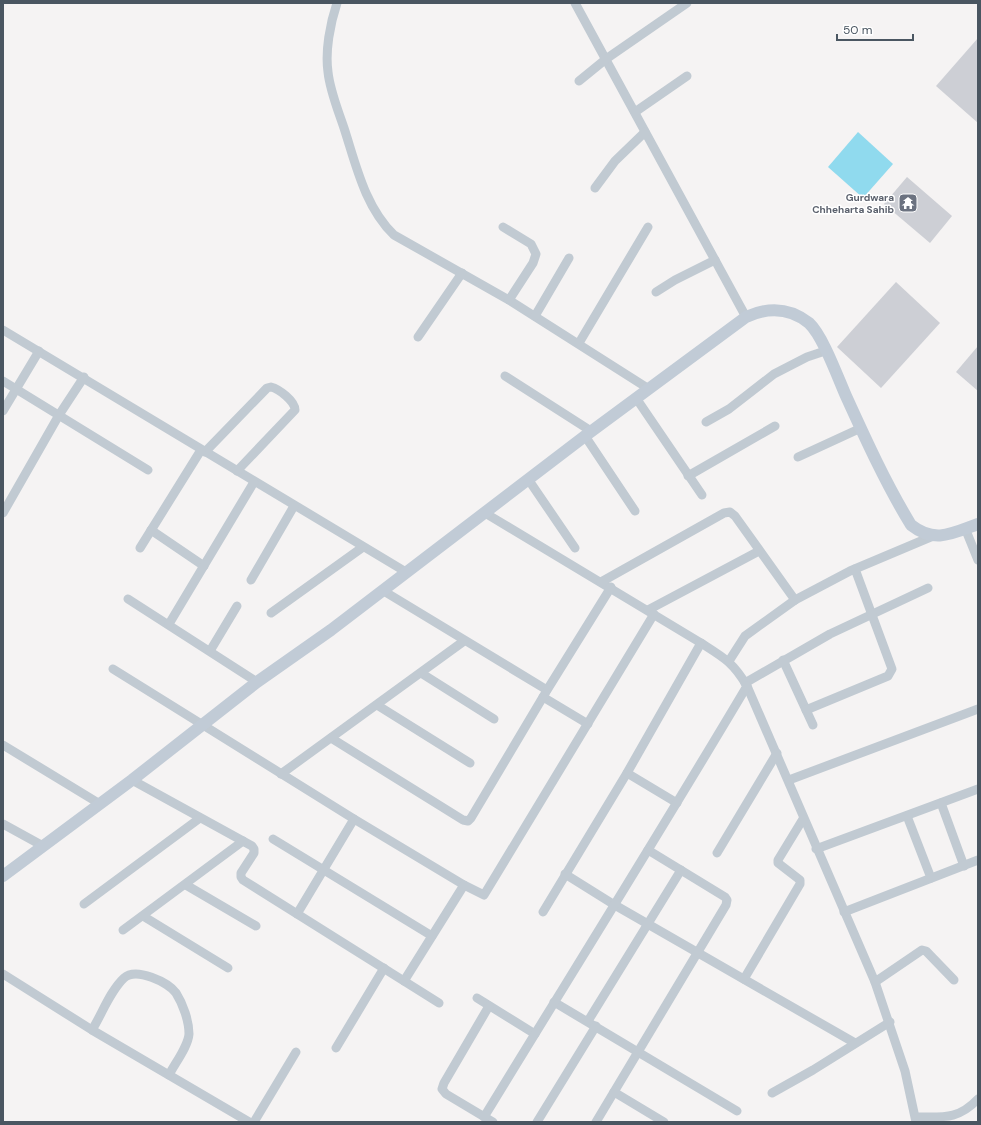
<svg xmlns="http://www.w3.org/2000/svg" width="981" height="1125" font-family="'DM Sans',sans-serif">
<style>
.water{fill:#90daee}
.building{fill:#cdcfd5}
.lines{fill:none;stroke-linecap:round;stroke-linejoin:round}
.street{stroke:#c1cad2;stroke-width:9}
.secondary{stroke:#c1cbd6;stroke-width:12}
.labels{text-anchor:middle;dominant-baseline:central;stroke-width:3;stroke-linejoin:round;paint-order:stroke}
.worship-label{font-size:10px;font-weight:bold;fill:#5b616d;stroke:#fff;text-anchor:end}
</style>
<rect width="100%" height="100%" fill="#f5f3f3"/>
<!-- water -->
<path class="water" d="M858,132L893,164L863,198L828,167Z"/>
<!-- building -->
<g class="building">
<path d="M978,38V123L936,86Z"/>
<path d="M907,177L952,216L930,243L884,204Z"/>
<path d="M896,282L940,323L881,388L837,347Z"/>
<path d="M978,346V391L956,372Z"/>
</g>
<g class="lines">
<!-- street -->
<g class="street">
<path d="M337,3C330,24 325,51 328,72C330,91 338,110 344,128C356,165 365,207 394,235L509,300L649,389"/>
<path d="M575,3L746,317"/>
<path d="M579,81L606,59L687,3"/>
<path d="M635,112L687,76"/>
<path d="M595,188L615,161L645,132"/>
<path d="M503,227L531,244L536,254L533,263L509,300"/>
<path d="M656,292L675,280L715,260"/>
<path d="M535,316L569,258"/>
<path d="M3,330L406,572"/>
<path d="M418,337L462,273"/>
<path d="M579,343L648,227"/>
<path d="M505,376L591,431"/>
<path d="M3,381L148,470"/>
<path d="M636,398L702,495"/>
<path d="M3,411L39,351"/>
<path d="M706,422L729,409L774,374L807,357L825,351"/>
<path d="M585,436L635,511"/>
<path d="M205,452L267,388L271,387C279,389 295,401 295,410L237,471"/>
<path d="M798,457L861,428"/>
<path d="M688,476L775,426"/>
<path d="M528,479L575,548"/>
<path d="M3,513L59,415L84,377"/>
<path d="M485,513L701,643C723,657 733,662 747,686L875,982L905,1071L916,1122"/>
<path d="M965,528L978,560"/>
<path d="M151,530L204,566"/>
<path d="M140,548L201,450"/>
<path d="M251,580L294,506"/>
<path d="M601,582L724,513L730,512L735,516L795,600"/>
<path d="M382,590L547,690L611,587"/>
<path d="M128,599L257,682"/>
<path d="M648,610L759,551"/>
<path d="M271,613L363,547"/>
<path d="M169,624L254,482"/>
<path d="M210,651L237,606"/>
<path d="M783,660L813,725"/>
<path d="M729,661L745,636L795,600L850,571L933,536"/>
<path d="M113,669L354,819L464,885L484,895L654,614"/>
<path d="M421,673L494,719"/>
<path d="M745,683L830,634L928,588"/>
<path d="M546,692L543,697L588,724"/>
<path d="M377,705L470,763"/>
<path d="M806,710L888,676L892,669L855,569"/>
<path d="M331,738L463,820L468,821L471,818L543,697"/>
<path d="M3,745L100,804"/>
<path d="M627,773L677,803"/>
<path d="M281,774L464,641"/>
<path d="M132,780L252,846L254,849V853L241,873V877L243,880L439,1003"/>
<path d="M789,780L978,709"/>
<path d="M941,803L964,866"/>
<path d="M907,816L931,878"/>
<path d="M3,824L43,846"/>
<path d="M273,839L432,936"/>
<path d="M816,849L978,789"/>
<path d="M717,853L777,753"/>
<path d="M565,874L613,904L855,1043"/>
<path d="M186,885L256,926"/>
<path d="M84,904L200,818"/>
<path d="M543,912L627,773L701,643"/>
<path d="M844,912L978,860"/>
<path d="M297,914L354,819"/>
<path d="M143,916L228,968"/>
<path d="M123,930L243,841"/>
<path d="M3,974L92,1030L249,1122"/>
<path d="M744,979L800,884V880L778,863V860L803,819"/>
<path d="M404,981L464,885"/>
<path d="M875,982L922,950L926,951L954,980"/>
<path d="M477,998L535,1034"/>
<path d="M554,1002L737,1111"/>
<path d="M489,1006L444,1083L442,1089L446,1094L493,1122"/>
<path d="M588,1021L681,870"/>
<path d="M92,1030C102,1014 110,991 124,978C136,967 168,982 176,993C183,1004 189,1021 189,1034C188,1047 175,1063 169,1075"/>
<path d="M336,1048L384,968"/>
<path d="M614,1092L664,1122"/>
<path d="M772,1093L813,1070L890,1022"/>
<path d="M484,1117C572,973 661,831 747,686"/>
<path d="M916,1117C943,1117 958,1120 978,1099"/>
<path d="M254,1122L296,1052"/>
<path d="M537,1122L596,1026"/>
<path d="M596,1122L726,905L727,900L725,897L648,850"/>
</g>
<!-- secondary -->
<path class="secondary" d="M3,876L132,780L257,682L331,630L585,436L746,317C768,307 789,307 809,323C823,336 838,378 846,396C866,440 886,484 911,525C935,544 953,533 978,524"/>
</g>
<!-- icons -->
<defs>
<symbol id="temple-square" viewBox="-11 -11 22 22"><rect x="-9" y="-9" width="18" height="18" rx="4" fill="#6b7280" stroke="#fff"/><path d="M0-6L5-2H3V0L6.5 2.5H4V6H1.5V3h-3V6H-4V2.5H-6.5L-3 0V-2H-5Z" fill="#fff"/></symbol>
</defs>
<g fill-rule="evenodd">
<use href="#temple-square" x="897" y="192" width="22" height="22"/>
</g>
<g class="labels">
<!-- worship labels -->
<g class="worship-label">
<text x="894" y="197">Gurdwara<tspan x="894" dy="12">Chheharta Sahib</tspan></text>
</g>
</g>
<!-- border -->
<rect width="981" height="1125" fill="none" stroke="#4a5661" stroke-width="8"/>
<!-- scale -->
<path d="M837 34v6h76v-6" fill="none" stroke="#4a5661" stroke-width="2"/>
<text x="843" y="34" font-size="12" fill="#4a5661" stroke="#ffffff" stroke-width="3" paint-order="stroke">50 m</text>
</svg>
